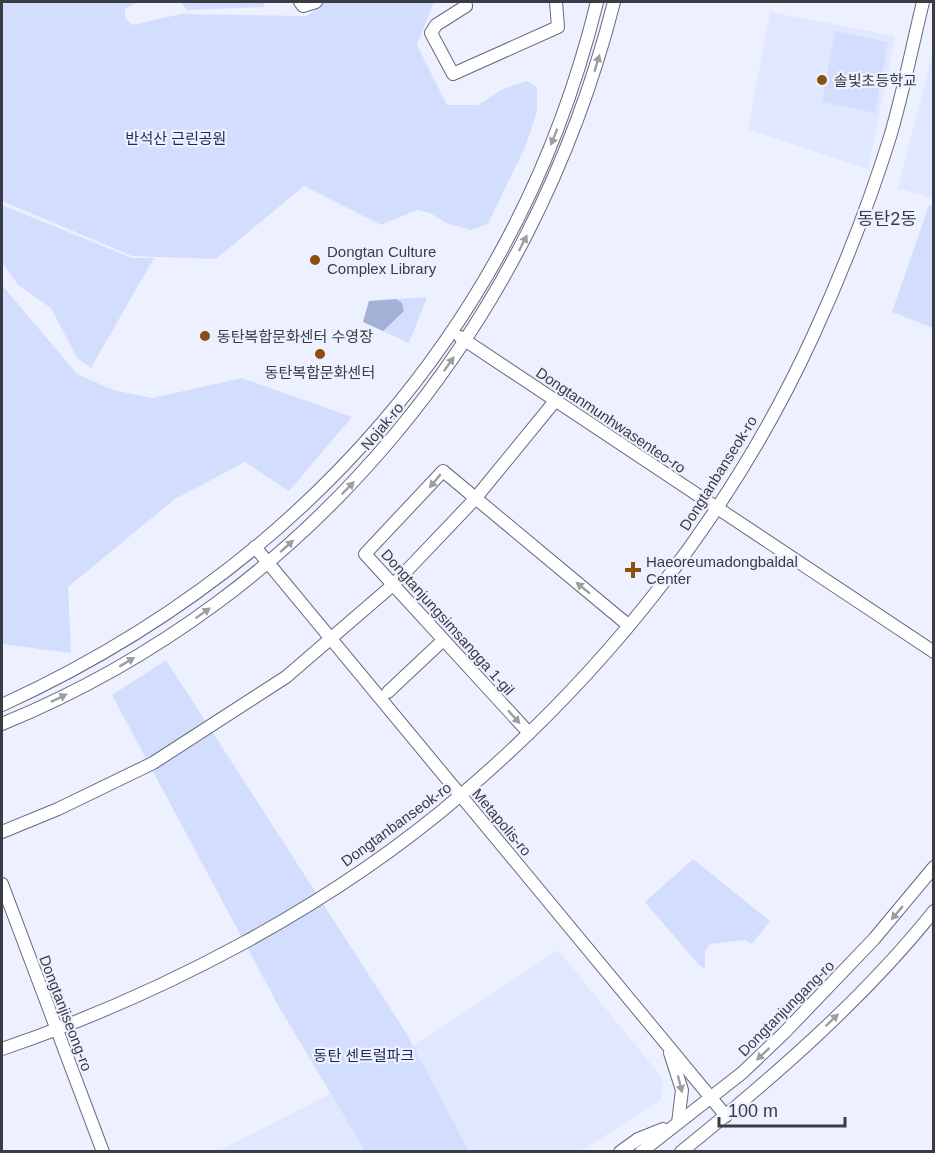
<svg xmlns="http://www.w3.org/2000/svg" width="935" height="1153" font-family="Helvetica,'Noto Sans KR',sans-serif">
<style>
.built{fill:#e0e8ff}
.green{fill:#d3defe}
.water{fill:#a4b1d7}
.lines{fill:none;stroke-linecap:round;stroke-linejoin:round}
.minor-casing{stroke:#656b7e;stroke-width:14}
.minor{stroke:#fff;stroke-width:12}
.oneway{fill:#9c9ea2}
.poi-dot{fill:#8c4f0f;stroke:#edf1ff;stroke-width:2}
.labels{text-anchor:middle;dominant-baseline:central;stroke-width:4.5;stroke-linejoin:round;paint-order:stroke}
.poi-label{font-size:15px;fill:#393c44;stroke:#edf1ff;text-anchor:start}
.park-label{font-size:15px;fill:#1d2858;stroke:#edf1ff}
.street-label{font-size:15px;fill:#393c44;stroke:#edf1ff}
.quarter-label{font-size:18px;fill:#353b4c;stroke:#edf1ff}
</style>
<rect width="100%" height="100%" fill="#edf1ff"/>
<!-- built -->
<g class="built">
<path d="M770,12L895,36L868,169L748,129Z"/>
<path d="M933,51H934L933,199L898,188Z"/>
<path d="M558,950L663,1079L661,1100L581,1151L216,1152L373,1072Z"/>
</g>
<!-- green -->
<g class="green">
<path d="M2,2H139L125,9V17L132,25L181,14L307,16L325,2H434L417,45L447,105H478L503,89L527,81L537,87V111L526,145L488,224L471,230L448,224L430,213L417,210L381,225L304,186L216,259L132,256L2,201Z"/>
<path d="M181,2H263L265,7L187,10Z"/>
<path d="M835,31L888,42L875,113L822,102Z"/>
<path d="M2,205L132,258H154L91,368L77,358L51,308L18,285L2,262Z"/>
<path d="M929,205L934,206L933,328L892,312Z"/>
<path d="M2,285L77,374L113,390L152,398L242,378L352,417L289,491L245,462L175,499L68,587L71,653L2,644Z"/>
<path d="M427,297L409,343L363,322L369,301Z"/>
<path d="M166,660L405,1031L469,1151H365L279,1007L112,695Z"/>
<path d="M693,859L770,921L752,944L744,940L710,944L705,951V969L698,964L645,902Z"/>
</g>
<!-- water -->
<path class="water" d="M396,299L402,303L404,311L383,331L363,322L369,301Z"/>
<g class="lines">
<defs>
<g id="minor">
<path d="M300,2L303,6L316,2"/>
<path d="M465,2L466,6L436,25L431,33L453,74L558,27L556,2"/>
<path d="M460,337L934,652"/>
<path d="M255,547L726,1116"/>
<path d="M388,692L438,645"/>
<path d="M2,705C301,568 518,324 597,2"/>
<path d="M2,724C312,597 532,324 614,2"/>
<path d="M529,733L365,554L443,471L628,625"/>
<path d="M2,832L58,809L153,763L286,677L394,584L474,500L555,401"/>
<path d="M2,884L103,1152"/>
<path d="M2,1049C163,994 332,906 462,794C609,669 733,511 813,336C842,273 869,204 890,137C903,93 912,47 923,2"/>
<path d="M670,1053L682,1090L678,1123"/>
<path d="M620,1152L638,1139L663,1129"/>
<path d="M641,1152L742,1073L784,1033L874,939L934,867"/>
<path d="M681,1152C770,1080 862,1001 934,911"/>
</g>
</defs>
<!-- minor casing -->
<use href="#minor" class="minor-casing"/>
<!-- minor -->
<use href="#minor" class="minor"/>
</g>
<!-- one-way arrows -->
<defs><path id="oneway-solid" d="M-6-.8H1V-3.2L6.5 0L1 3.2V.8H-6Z" transform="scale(1.5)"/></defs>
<g class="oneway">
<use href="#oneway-solid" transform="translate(597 63) rotate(-73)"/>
<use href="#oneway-solid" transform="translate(554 137) rotate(112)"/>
<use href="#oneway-solid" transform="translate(523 243) rotate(-63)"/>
<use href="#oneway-solid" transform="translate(449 364) rotate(-55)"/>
<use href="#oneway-solid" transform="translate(435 481) rotate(130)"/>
<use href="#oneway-solid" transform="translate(348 488) rotate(-45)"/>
<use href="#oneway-solid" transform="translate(287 546) rotate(-42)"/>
<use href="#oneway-solid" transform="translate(583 588) rotate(-141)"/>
<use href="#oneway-solid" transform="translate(203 613) rotate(-35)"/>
<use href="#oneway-solid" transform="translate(127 662) rotate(-31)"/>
<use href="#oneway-solid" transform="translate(59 698) rotate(-26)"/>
<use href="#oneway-solid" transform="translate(514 717) rotate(48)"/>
<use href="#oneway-solid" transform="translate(897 913) rotate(130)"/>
<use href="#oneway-solid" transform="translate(832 1020) rotate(-44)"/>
<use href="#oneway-solid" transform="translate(763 1054) rotate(137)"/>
<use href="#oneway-solid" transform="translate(680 1084) rotate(76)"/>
</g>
<!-- markers -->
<g class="poi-dot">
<circle cx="822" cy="80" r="6"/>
<circle cx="315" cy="260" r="6"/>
<circle cx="205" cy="336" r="6"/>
<circle cx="320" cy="354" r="6"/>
<path d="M630 561h6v6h6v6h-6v6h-6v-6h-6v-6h6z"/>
</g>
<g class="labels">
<!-- poi labels -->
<g class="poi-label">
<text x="834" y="80">솔빛초등학교</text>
<text x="327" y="251">Dongtan Culture<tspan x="327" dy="17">Complex Library</tspan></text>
<text x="217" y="336">동탄복합문화센터 수영장</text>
<text x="320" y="372" text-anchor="middle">동탄복합문화센터</text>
<text x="646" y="561">Haeoreumadongbaldal<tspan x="646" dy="17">Center</tspan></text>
</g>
<!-- park labels -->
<g class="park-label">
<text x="176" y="138">반석산 근린공원</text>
<text x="364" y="1055">동탄 센트럴파크</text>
</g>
<!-- street labels -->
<g class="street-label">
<text transform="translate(611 420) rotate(34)">Dongtanmunhwasenteo-ro</text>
<text transform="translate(382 426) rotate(-50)">Nojak-ro</text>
<text transform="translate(718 473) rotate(-58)">Dongtanbanseok-ro</text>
<text transform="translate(448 622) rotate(48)">Dongtanjungsimsangga 1-gil</text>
<text transform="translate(502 822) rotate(50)">Metapolis-ro</text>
<text transform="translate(396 824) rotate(-36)">Dongtanbanseok-ro</text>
<text transform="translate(786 1008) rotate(-45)">Dongtanjungang-ro</text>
<text transform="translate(66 1013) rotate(69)">Dongtanjiseong-ro</text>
</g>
<!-- quarter labels -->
<g class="quarter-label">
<text x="887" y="219">동탄2동</text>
</g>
</g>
<!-- border -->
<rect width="935" height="1153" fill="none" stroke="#393c44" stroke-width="6"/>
<!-- scale -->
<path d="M719 1117v9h126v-9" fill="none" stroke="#393c44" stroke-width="3"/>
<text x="728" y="1117" font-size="18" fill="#393c44" stroke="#edf1ff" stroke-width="4.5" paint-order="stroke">100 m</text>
</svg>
